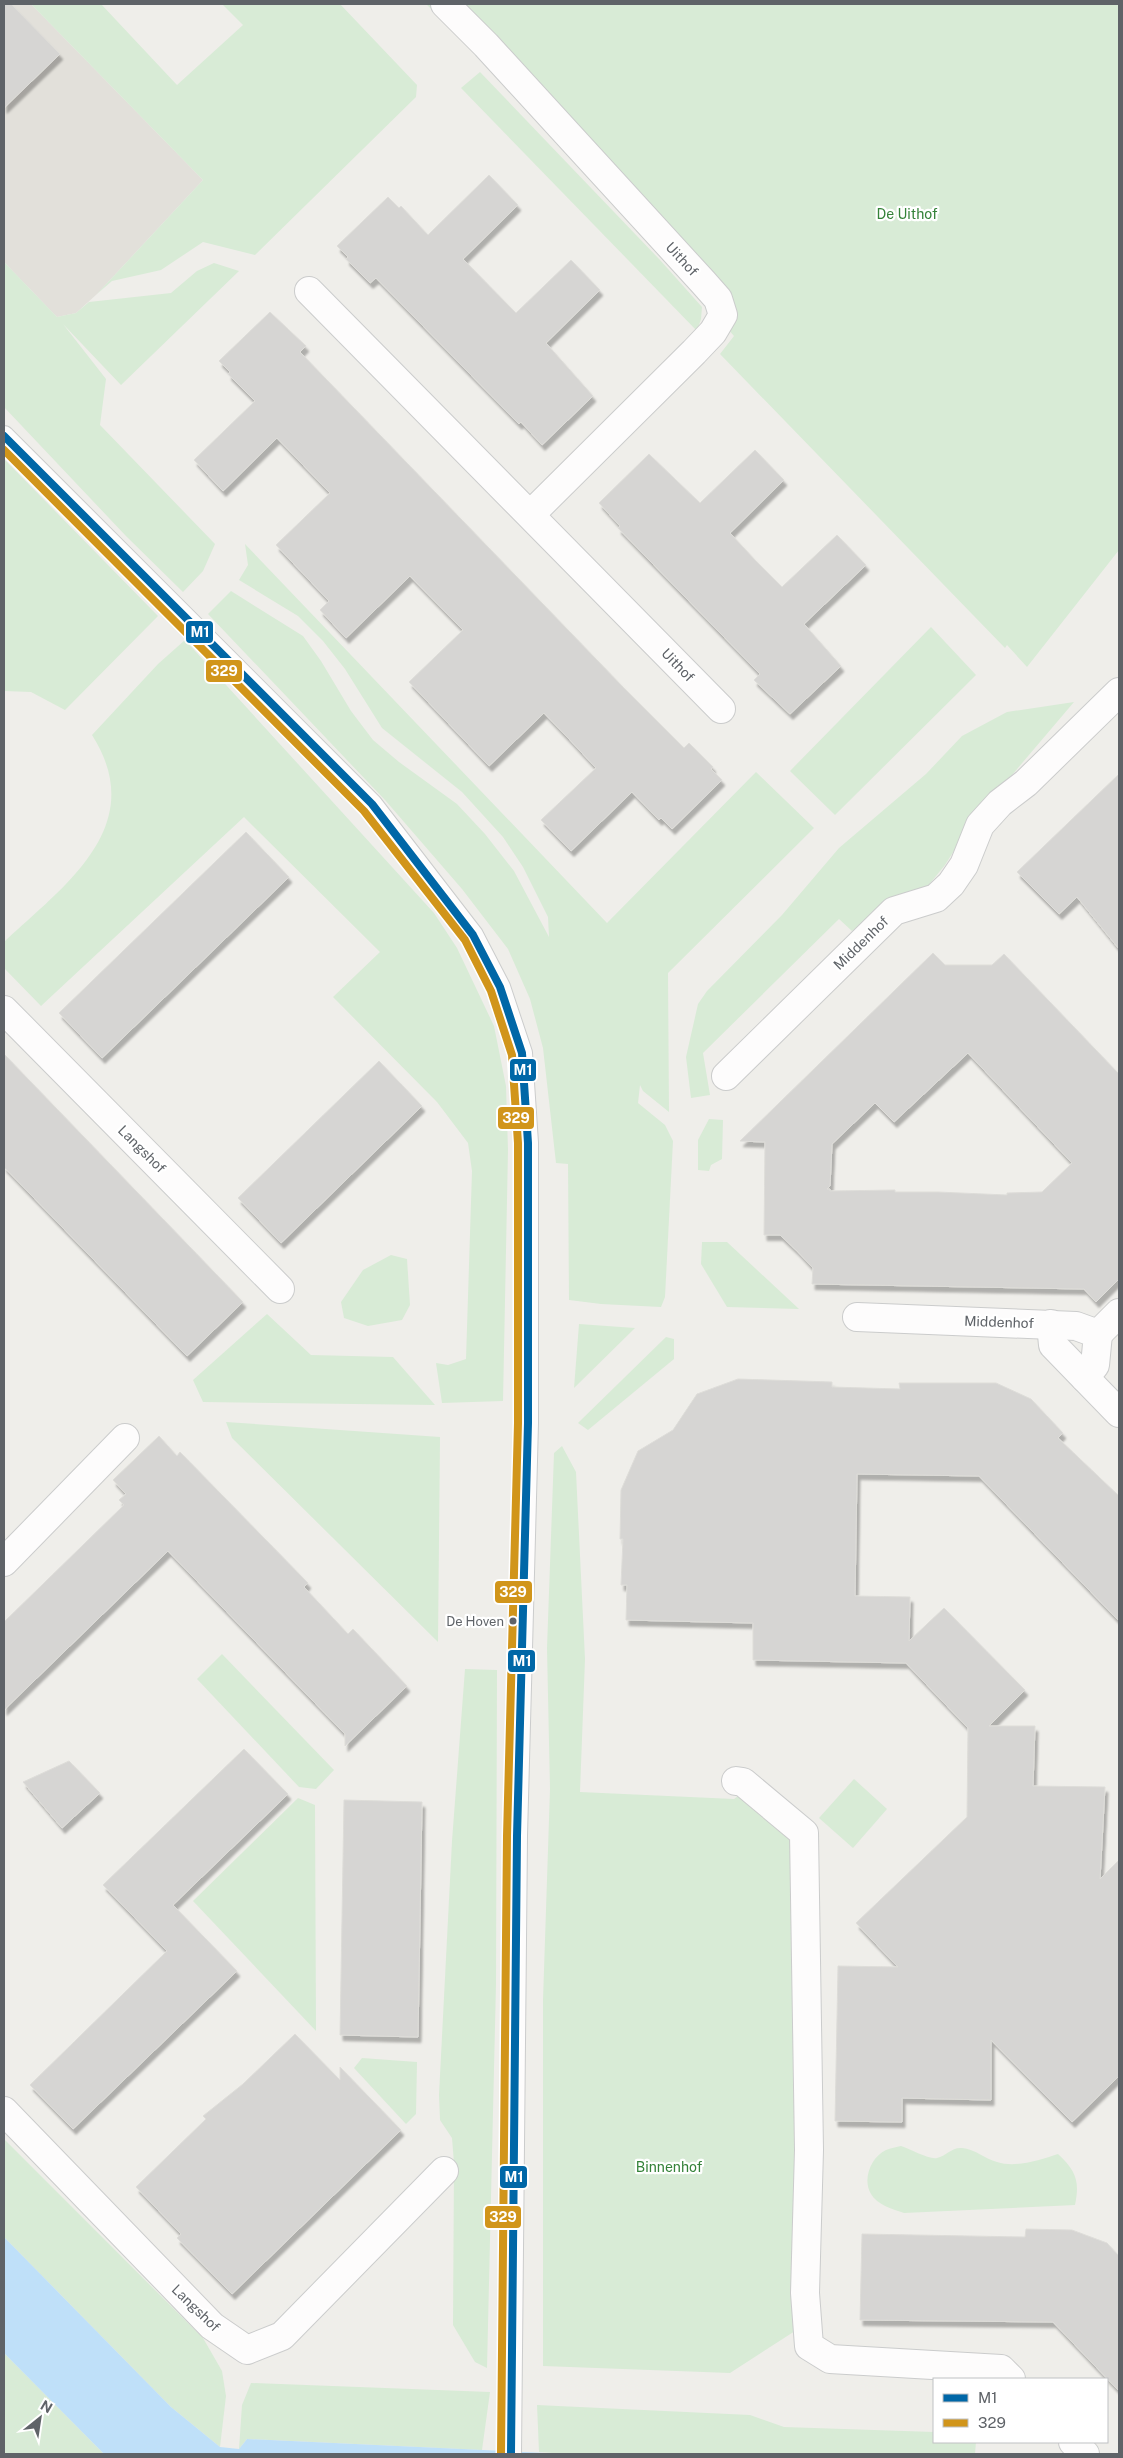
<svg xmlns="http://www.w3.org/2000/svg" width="1123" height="2458" font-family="'Public Sans',sans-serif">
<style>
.education{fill:#e2e0da}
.green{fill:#d8ebd6}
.water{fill:#bfe0f9}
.building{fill:#d6d5d3;stroke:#deddd9;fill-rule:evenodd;filter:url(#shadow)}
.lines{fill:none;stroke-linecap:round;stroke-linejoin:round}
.lane-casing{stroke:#cbcccc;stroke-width:22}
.street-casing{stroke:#cbcccc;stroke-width:30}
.lane{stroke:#fdfcfc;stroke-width:20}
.street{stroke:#fdfcfc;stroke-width:28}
.bus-1-casing{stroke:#fff;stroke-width:11}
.bus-2-casing{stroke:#fff;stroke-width:11}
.bus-1{stroke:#0067a7;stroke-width:8}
.bus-2{stroke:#d1951a;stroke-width:8}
.bus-dot{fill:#5f6368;stroke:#fff;stroke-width:2}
.labels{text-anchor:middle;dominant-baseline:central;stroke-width:4.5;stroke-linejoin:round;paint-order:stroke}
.bus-label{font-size:13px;fill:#5f6368;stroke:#fff;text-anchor:end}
.park-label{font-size:14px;fill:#348238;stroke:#fff}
.street-label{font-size:14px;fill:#5f6368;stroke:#fff}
.line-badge{stroke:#fff;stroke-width:2}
.badge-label{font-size:14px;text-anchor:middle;font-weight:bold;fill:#fff}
</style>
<defs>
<filter id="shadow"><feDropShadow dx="3" dy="5.5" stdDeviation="1" flood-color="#0004"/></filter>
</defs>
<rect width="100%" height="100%" fill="#efeeea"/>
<!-- education -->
<path class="education" d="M4,4H31L203,180L97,294L76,313L57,317L4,262Z"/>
<!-- green -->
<g class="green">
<path d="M31,4H101L177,85L243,25L222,4H340L417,85L416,97L255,255L203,242L161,270L112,281L97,294L203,180Z"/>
<path d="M426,4H1119V550L1027,667L1007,645L1005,648L720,354L734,336L518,92Z"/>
<path d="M480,72L660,260L702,307L701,319L697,331L461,88Z"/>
<path d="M4,262L57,317L76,313L89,302L171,293L197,271L214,263L239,271L121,385L63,324L106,379L100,425L215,544L203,571L183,592L126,536L4,407Z"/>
<path d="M4,459L158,616L65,710L31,692L4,691Z"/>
<path d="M245,544L607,923L756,772L814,828L668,973L669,1112L643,1091L640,1085L638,1103L665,1125L673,1141L665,1297L661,1307L601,1304L569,1300L568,1164L556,1163L543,1048L530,999L508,949L462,889L385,800L208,614L231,591L303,636L321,661L351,711L373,740L399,762L457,804L485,834L514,871L549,937L548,917L523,867L503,837L462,792L382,728L345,669L323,641L298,616L239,580L248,565Z"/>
<path d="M931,627L976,675L835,815L790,771Z"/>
<path d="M185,640L434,913L457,948L494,1026L506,1086L508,1150L503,1401L442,1403L436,1363L448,1365L466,1359L472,1171L468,1143L437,1102L333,997L380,952L244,817L41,1006L4,968V942C65,885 150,826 92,735L158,664Z"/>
<path d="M1074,702L972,822L945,865L927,887L888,901L852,931L839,919L703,1053L710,1095L691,1098L686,1057L698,1004L707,991L782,915L839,848L926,774L962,736L1007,712Z"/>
<path d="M709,1119L723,1120L722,1159L711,1165L709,1171L698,1170V1140Z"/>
<path d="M702,1242H727L799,1309L727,1307L701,1264Z"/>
<path d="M391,1255L407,1259L410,1305L402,1320L368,1326L344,1318L341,1302L363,1270Z"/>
<path d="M267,1314L311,1355L393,1357L435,1405L203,1402L193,1380Z"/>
<path d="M579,1324L635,1328L574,1388Z"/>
<path d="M666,1337L674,1339V1359L588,1430L578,1423Z"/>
<path d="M226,1422L440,1437L438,1642L232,1438Z"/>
<path d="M562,1446L576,1472L585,1659L580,1792L734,1799L746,1790L797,1835L795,2331L730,2373L543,2366V2000L550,1789L547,1648L554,1453Z"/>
<path d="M222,1654L334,1770L316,1789L299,1787L197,1679Z"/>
<path d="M465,1669L497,1670L496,1984L487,2368L475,2362L453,2325L454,2163L452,2138L440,2120L439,2095L452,1841Z"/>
<path d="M854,1779L887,1809L853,1848L819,1818Z"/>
<path d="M298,1798L315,1805L316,2031L193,1901Z"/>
<path d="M362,2058L417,2062L416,2114L406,2124L354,2068Z"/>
<path d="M4,2139L203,2338L222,2371L226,2396L220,2447L171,2407L4,2237Z"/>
<path d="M901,2146C910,2149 930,2160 937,2158C946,2156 952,2147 962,2148C975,2149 985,2159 997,2162C1016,2168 1040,2160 1058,2154C1076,2171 1080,2181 1075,2205L904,2213C893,2209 877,2205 871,2194C862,2179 871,2157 886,2150C890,2148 897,2147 901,2146Z"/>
<path d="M4,2353L104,2454H4Z"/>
<path d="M251,2383L490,2392L482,2450L247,2439L239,2449L242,2405Z"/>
<path d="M537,2405L750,2415L784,2427L934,2432V2442H976L975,2454H566L539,2452Z"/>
</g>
<!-- water -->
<path class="water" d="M4,2237L171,2407L220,2447L239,2449L247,2439L566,2454H104L4,2353Z"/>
<!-- building -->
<g class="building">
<path d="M4,4H11L60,54L4,108Z"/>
<path d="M489,175L518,205L463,259L516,313L571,260L600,290L546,343L593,396L542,445L521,422L519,424L376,278L370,283L346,259L348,257L337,246L388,197L399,208L401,206L428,235Z"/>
<path d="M270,312L306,346L300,352L624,688L684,748L689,743L713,767L711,769L722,780L672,829L661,818L659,820L632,792L571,851L541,820L596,768L570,740L544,713L489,766L409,682L463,630L410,576L346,638L320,610L329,601L276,545L330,493L277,438L223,491L194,460L255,401L228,374L230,372L219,361Z"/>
<path d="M755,450L784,480L730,533L756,561L782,587L837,535L866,565L804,624L841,666L790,714L754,680L760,674L618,528L620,526L599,503L649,454L700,503Z"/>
<path d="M1119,774V949L1077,897L1059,914L1017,872Z"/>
<path d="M246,832L289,877L102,1058L59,1013Z"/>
<path d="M933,953L945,965H992L1004,954L1119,1074V1279L1096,1302L1084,1289L812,1284L813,1268L797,1251L780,1235H764L765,1142L740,1141ZM968,1053L1072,1163L1042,1192L1007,1193V1195L938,1192H895V1190L830,1191V1189H827L830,1186L832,1144L875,1103L894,1122Z"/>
<path d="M4,1054L243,1302L187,1356L4,1167Z"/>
<path d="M379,1061L422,1106L281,1243L238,1198Z"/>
<path d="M738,1379L832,1382V1387L900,1389L899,1383H996L1031,1399L1063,1433L1058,1438L1119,1496V1621L979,1476L857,1474L855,1596L910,1597L909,1641L944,1608L1025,1690L989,1726H1035L1033,1786L1105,1787L1100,1879L1119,1860V2076L1072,2122L991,2040V2100L902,2098V2122L835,2121L838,1966L898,1967L856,1923L967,1817L968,1728L906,1663L753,1660V1623L626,1620L627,1585H621L623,1539H620L621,1490L638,1451L673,1430L697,1394Z"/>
<path d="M159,1436L177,1456L180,1452L308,1583L304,1587L348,1634L353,1629L407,1686L345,1746V1734L168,1551L4,1710V1622L124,1505L119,1500L126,1494L113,1480Z"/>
<path d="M244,1749L288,1794L173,1905L237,1971L73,2129L30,2085L167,1951L103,1885Z"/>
<path d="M69,1761L100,1793L62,1828L23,1782Z"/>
<path d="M344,1800L422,1802L418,2037L340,2035Z"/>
<path d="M295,2034L340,2080V2067L401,2130L232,2294L177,2238L181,2234L136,2187L206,2119L203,2116L243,2084Z"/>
<path d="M1026,2229L1072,2230L1107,2243L1119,2256V2391L1053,2322L860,2320L862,2234L1025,2237Z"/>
</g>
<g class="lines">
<defs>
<path id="lane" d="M4,436L372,804L473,935L500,987L522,1053L528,1143V1423L517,1836L511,2454"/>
<g id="street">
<path d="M445,4L486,45L703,282L718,299L723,315L713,332L694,352L531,514"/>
<path d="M309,291L721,709"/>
<path d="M4,1010L280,1289"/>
<path d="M726,1076L894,911L936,898L951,884L964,865L980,825L1000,803L1026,783L1119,692"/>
<path d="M857,1317L1076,1326L1098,1334L1095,1365L1085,1378L1119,1413"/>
<path d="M1051,1324L1053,1345L1085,1378"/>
<path d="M1098,1334L1119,1313"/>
<path d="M4,1562L125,1438"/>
<path d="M736,1781L743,1782L804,1833L809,2150L805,2293L809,2346L830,2359L1001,2369L1011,2379"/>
<path d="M4,2111L212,2326L247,2350L282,2336L444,2171"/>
<path d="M1073,2442L1085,2454"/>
</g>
</defs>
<!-- lane casing -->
<use href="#lane" class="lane-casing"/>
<!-- street casing -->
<use href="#street" class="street-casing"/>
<!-- lane -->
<use href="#lane" class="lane"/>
<!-- street -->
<use href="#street" class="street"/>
<defs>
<path id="bus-1" d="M4,436L372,804L473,935L500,987L522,1053L528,1143V1423L517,1836L511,2454"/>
<path id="bus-2" d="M4,450L364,811L465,940L491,991L512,1055L518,1143V1423L507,1836L501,2454"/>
</defs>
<!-- bus-1 casing -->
<use href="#bus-1" class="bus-1-casing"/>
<!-- bus-2 casing -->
<use href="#bus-2" class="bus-2-casing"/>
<!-- bus-1 -->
<use href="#bus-1" class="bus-1"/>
<!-- bus-2 -->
<use href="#bus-2" class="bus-2"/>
</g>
<!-- markers -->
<circle class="bus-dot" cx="513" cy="1621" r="4.5"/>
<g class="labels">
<!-- bus labels -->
<g class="bus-label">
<text x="504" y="1621">De Hoven</text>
</g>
<!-- park labels -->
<g class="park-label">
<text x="907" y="214">De Uithof</text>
<text x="669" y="2167">Binnenhof</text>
</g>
<!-- street labels -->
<g class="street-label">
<text transform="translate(682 259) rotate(47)">Uithof</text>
<text transform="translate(678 665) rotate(46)">Uithof</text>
<text transform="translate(861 943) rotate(-44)">Middenhof</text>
<text transform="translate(142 1149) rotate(45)">Langshof</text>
<text transform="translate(999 1322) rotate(2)">Middenhof</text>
<text transform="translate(196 2308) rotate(44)">Langshof</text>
</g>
</g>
<g class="line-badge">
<rect x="185" y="620" width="29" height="24" rx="5" fill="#0067a7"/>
<rect x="205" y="659" width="38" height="24" rx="5" fill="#d1951a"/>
<rect x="509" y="1058" width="28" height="24" rx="5" fill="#0067a7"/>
<rect x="497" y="1106" width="38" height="24" rx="5" fill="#d1951a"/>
<rect x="494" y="1580" width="39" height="24" rx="5" fill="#d1951a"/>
<rect x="507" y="1649" width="29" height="24" rx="5" fill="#0067a7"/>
<rect x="499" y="2165" width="29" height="24" rx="5" fill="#0067a7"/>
<rect x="484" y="2205" width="38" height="24" rx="5" fill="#d1951a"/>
</g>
<g class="badge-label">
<text x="200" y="637">M1</text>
<text x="224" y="676">329</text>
<text x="523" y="1075">M1</text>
<text x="516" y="1123">329</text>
<text x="513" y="1597">329</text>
<text x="522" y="1666">M1</text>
<text x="514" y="2182">M1</text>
<text x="503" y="2222">329</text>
</g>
<!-- border -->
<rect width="1123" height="2458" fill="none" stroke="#5f6368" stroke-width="10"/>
<!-- legend -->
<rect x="933" y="2378" width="175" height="65" fill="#ffffff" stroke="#bfc1c3"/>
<rect x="943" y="2394" width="25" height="8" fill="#0067a7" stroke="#bfc1c3"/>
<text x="978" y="2403" font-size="15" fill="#5f6368">M1</text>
<rect x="943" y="2419" width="25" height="8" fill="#d1951a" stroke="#bfc1c3"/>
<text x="978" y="2428" font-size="15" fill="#5f6368">329</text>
<!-- north arrow -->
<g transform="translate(40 2418) rotate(30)" stroke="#ffffff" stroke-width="4" paint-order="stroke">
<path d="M0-4L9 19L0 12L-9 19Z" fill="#5f6368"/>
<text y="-8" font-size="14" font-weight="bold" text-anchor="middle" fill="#5f6368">N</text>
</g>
</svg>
